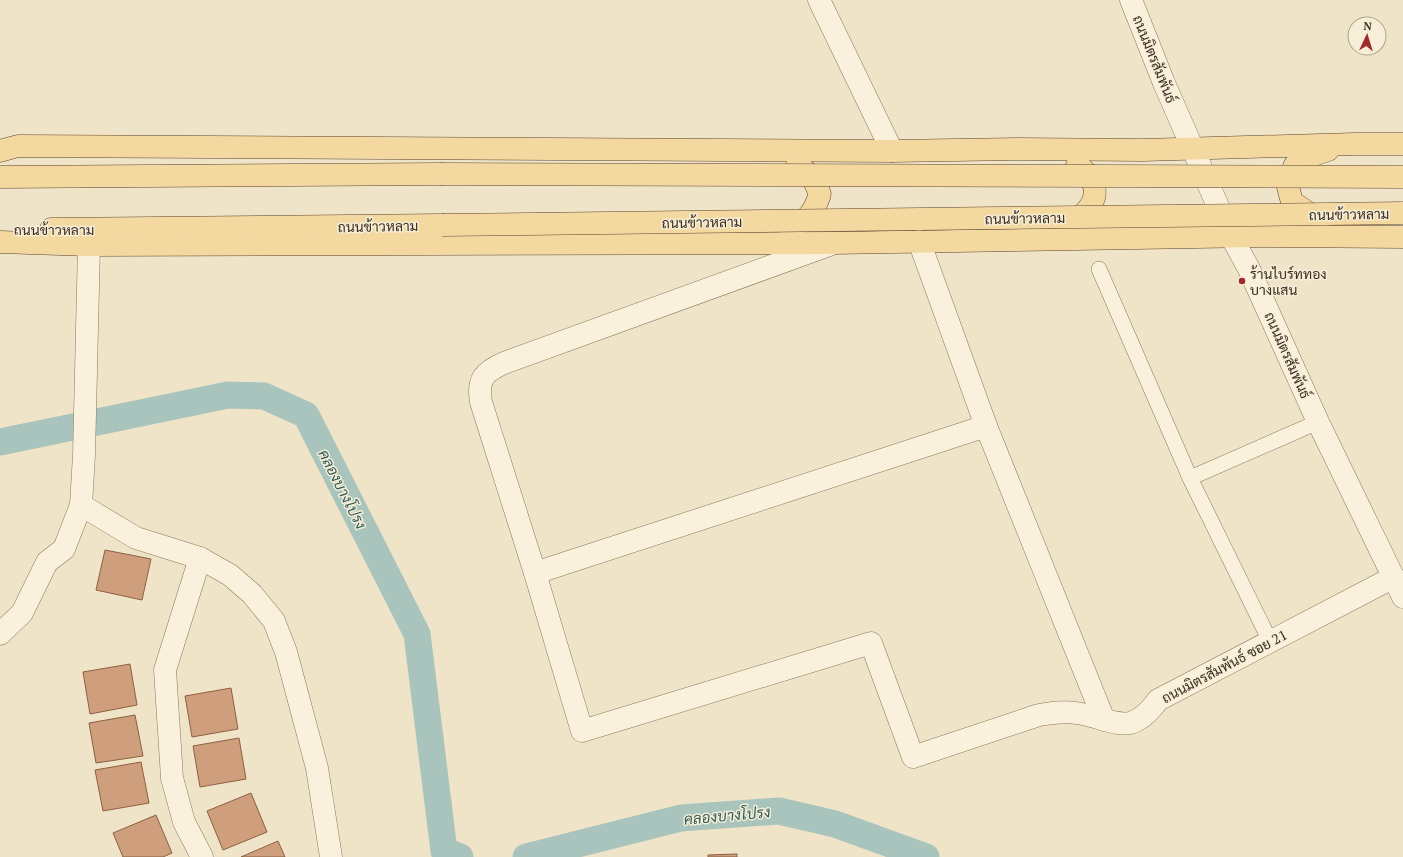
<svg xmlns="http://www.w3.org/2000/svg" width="1403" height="857" font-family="'PT Serif',Sarabun,serif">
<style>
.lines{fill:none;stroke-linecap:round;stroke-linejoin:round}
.canal{stroke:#a9c4bc;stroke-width:27}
.building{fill:#cf9f7d;stroke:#8d5f41}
.service-casing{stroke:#8d765c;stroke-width:16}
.minor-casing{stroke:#8d765c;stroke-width:23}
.tertiary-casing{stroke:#8d765c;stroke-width:23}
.primary-casing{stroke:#5b4430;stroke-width:23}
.service{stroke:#faf1dc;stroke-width:15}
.minor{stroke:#faf1dc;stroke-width:22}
.tertiary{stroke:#faf1dc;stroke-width:22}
.primary{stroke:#f3d9a0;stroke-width:22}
.primary-bridge-casing{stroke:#5b4430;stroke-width:23;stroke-linecap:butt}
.primary-bridge{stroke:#f3d9a0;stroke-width:22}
.poi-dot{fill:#9e2a2b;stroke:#f7eed8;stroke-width:1.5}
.labels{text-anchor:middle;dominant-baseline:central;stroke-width:3;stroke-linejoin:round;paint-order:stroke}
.street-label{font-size:14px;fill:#3d2e20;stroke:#f7eed8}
.poi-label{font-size:14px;fill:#3d2e20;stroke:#f7eed8;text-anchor:start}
.water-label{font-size:15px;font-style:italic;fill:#2f5d5a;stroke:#f7eed8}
</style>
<rect width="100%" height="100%" fill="#f0e4c8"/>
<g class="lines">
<!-- canal -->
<g class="canal">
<path d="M0,442L228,395L264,396L306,415L417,634L444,851L460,857"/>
<path d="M526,857L681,818L779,811L835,824L926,857"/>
</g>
</g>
<!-- building -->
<g class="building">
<path d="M105,550L151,559L142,600L96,590Z"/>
<path d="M130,664L137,705L90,714L83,672Z"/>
<path d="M231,688L238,729L192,737L185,696Z"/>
<path d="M135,715L143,756L96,763L89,723Z"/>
<path d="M239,738L246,779L200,787L193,746Z"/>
<path d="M141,762L149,803L103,811L95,770Z"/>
<path d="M251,793L267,832L223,850L207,811Z"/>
<path d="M156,815L172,853L163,857H123L113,833Z"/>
<path d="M278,841L285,857H241Z"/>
<path d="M737,854V857H708V855Z"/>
</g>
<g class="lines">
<defs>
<g id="service">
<path d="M1099,269L1190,478L1270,641"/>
<path d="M1190,478L1318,422"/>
</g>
<g id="minor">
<path d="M819,0L892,151"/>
<path d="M919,241L986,426L1104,720"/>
<path d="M832,244L504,363C484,372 477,379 481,402L535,573L582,731L871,643L913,757L1039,715C1051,713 1063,711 1076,713C1114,718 1129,740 1158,700L1394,577"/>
<path d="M81,505L136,538L200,558L230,575L252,594L274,621L286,652L317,768L331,857"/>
<path d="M200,558L165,670L172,778L184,822L202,857"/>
<path d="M535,573L986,426"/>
<path d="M0,634L22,613L47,562L64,549L81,505L84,455L89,245"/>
</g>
<path id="tertiary" d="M1131,0L1164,83L1231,236L1249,269L1318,422L1403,597"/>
<g id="primary">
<path d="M0,151L18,146L892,151L1017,149L1143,150L1355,144H1403"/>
<path d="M0,177L441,174"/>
<path d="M1319,220L1292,202L1287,183L1295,165L1305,158L1328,150"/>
<path d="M1067,225C1096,210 1107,186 1077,165"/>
<path d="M790,227C809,220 814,212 820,194L812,176L797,165"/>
<path d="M51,229L442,225"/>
<path d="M0,242L89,245L833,243L1256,236L1403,237"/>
</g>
</defs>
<!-- service casing -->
<use href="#service" class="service-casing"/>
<!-- minor casing -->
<use href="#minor" class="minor-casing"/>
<!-- tertiary casing -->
<use href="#tertiary" class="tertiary-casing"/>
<!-- primary casing -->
<use href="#primary" class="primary-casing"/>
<!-- service -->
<use href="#service" class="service"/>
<!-- minor -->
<use href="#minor" class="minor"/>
<!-- tertiary -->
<use href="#tertiary" class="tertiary"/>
<!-- primary -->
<use href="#primary" class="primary"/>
<defs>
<g id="primary-bridge">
<path d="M441,174L1403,177"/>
<path d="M442,225L1403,213"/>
</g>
</defs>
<!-- primary-bridge casing -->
<use href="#primary-bridge" class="primary-bridge-casing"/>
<!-- primary-bridge -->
<use href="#primary-bridge" class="primary-bridge"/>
</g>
<!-- markers -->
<circle class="poi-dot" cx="1242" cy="281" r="4"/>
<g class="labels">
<!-- street labels -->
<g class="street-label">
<text transform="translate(1155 59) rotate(68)">ถนนมิตรสัมพันธ์</text>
<text transform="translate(1349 214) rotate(-1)">ถนนข้าวหลาม</text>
<text transform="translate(1025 218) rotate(-1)">ถนนข้าวหลาม</text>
<text transform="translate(702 222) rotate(-1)">ถนนข้าวหลาม</text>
<text transform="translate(378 226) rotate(-1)">ถนนข้าวหลาม</text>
<text x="54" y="229">ถนนข้าวหลาม</text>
<text transform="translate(1288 355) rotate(66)">ถนนมิตรสัมพันธ์</text>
<text transform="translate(1224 666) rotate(-28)">ถนนมิตรสัมพันธ์ ซอย 21</text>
</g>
<!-- poi labels -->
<g class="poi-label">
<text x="1250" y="273">ร้านไบร์ททอง<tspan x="1250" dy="16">บางแสน</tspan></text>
</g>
<!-- water labels -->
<g class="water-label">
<text transform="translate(343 489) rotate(63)">คลองบางโปรง</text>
<text transform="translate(727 815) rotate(-5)">คลองบางโปรง</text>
</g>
</g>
<!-- north arrow -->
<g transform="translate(1367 36) rotate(4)"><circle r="19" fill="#f7eed8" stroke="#ada18e"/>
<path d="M0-3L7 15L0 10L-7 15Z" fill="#9e2a2b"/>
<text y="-6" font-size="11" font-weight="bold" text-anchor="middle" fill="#3d2e20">N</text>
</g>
</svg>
